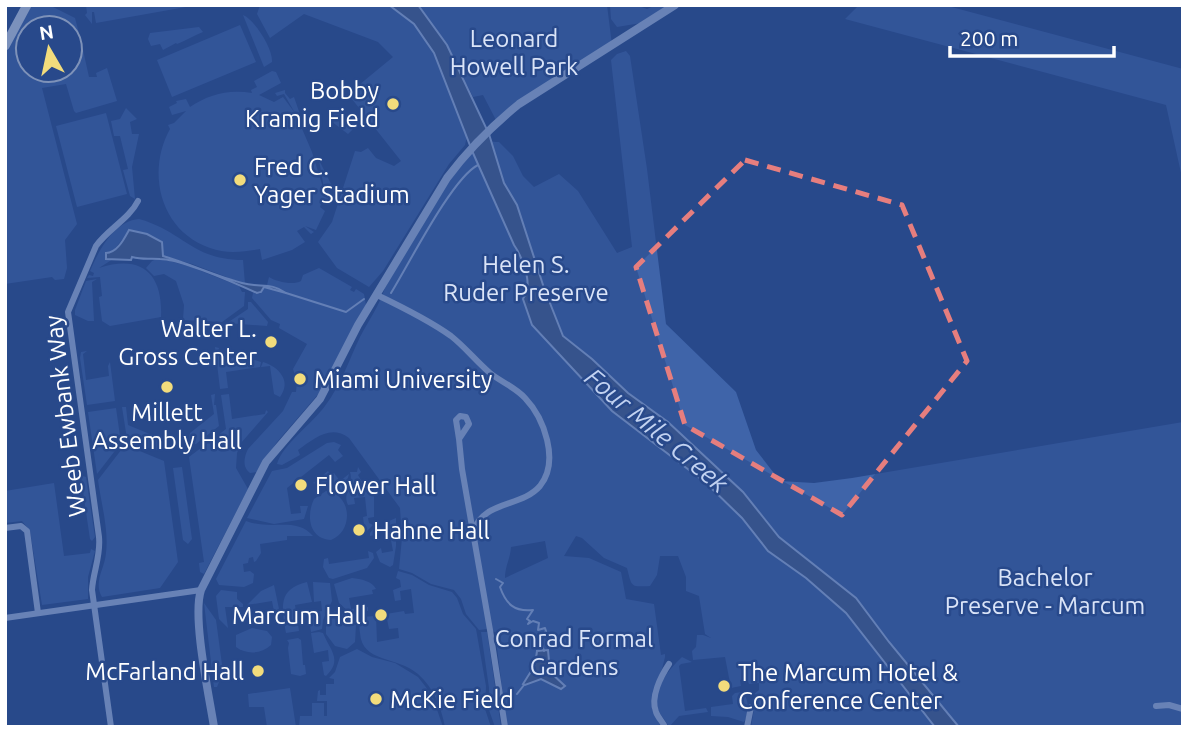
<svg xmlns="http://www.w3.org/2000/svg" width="1188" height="732" font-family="Ubuntu,sans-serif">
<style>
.green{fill:#3f64a9;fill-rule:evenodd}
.water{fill:#475f8f;stroke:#abc1ea;stroke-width:2}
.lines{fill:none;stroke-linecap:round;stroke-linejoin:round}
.stream{stroke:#abc1ea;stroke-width:2}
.minor{stroke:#b6c8ea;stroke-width:6}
.tertiary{stroke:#b6c8ea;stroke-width:8}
.secondary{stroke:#e0e8f8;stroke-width:9}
.marked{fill:none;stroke:#e67e7e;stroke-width:5;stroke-dasharray:14 9;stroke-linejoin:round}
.poi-dot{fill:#f2dc7c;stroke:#28498b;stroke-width:2.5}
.labels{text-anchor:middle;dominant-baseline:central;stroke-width:5;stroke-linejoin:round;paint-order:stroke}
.park-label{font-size:24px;fill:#dae4f8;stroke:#28498b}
.poi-label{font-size:24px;fill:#fff;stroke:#28498b;text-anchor:start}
.street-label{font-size:24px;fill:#fff;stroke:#28498b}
.water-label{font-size:26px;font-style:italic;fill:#c2d2f1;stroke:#28498b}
</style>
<rect width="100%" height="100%" fill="#28498b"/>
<!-- green -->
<g class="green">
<path d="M32,5H49L75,18L82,45L70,50V28H28V70H70V52L80,49L83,50L89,77H97L96,73L107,68L117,101L76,113L74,111L66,84L42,88L77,224L65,240L67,268L64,279L55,280L52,277L5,284V53Z"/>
<path d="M86,5H197L96,23L94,12H92V24L85,15L87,13Z"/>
<path d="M260,5H389L414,24L434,53L467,136L465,145L449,164L383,271L369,287L337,268L318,242L332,222L355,151L361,152L368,148L376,158L394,166L401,161L348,94L393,57L378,42L304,14L270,38L257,14Z"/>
<path d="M418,5H607L612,45L497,122L483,95L473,97L447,45Z"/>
<path d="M610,5H636L647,9L656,5H668L641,23L617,27L611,19Z"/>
<path d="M859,5H944L1183,69V182L1166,105L845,19Z"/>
<path d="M243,15C254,19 273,49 272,62L264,67Z"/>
<path d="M240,25L256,62L172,97L157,60Z"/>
<path d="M199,27L203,32C193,36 187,40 177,44L176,43L163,50L160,44L151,46L148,39L150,33Z"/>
<path d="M626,51L630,56L647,169L666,324L736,392L756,450L780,481L814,483L852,478L1183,422V727H751L754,709L759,707L757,695L754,694L759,690V683L749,684L747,679L740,680L741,686L731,688L725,657L693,660L692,651L696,647L697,635H703L711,638L705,634L699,596L686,591V577L678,556H660L657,575L650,586C630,587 632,587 627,568L604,558L582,538L576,536L564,556L589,558L621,572L626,599L654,604L661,655L665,654V657L652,709L661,727H507L495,632L487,629L479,630L466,614L461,599L454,590L431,584L412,573L399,569L402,538L400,508L349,438C330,424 314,439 298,450L300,455L282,465L277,464C282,445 313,423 325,406C341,385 349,360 360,337C369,320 379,306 385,288C403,257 456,153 488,143C492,141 496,142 499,142L513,156L523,176L534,187L559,174L578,191L617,253L632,247L611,60L617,54ZM601,367L628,393L668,422L743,492L752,504L731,507L706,483L612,411L583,381ZM545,541L548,558L505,578C505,566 510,560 511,547Z"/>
<path d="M272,71L276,72L281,83L259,95L274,102L283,97L295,113L284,94L277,96L275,93L285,90V93L290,99L294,97L303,123L297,117L312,152L325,194L319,160L331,184H327L326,190L329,191L328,199H323L320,207L325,211L316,230L305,226L314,232L311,234L304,227L297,231L305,242L292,250L262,260L260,249C243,252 226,254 210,248C160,231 146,172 170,129L168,125L174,123L186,111L172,115L169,107L177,103L176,101L186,99L190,107C209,94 229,89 252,93L251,90L257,87L254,81Z"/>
<path d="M343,106L347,122L353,129L348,134L327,118Z"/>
<path d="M126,108L137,119L130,122L132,134H139L132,167L135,199L130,196L123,170L128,169L120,136H114L111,121L120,119Z"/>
<path d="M106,113L127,194L77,207L56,126Z"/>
<path d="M139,219C183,231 192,260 243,260L245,284L192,264L163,256V243L141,233L126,235L106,259H113L99,268C142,254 163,274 161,317L110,326L102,321L99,297L102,296L100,277L87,278L89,275L93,276L94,273L90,271C99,250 114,221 139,219Z"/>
<path d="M159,258L191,267L239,286L242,292H245L244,306L222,322L183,320L184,305L176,281L164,274L154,276L146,268L152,261Z"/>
<path d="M319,268L352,287L350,290L354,292L356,289L364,294L366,305L320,392L277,442L257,472L250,473C242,467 244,457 248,449L283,411L292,392H296L297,382L293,369L307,344L279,328L280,324L271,320L252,298L253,293L260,294L264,287L274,290L267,285L269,277C275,281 293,286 301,281L303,275Z"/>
<path d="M97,279L92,282L94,321H88L75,315V310L86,281Z"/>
<path d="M248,302H251L268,322L267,326L227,323L248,309Z"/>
<path d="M215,347L219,348L218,354L233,358L235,354L261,362L260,367L226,372L228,388L220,389Z"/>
<path d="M87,351L83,354L86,380L109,376L108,366L110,362L115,401L87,405L80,358L81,352Z"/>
<path d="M263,362C279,367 292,381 280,397L274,394L270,366L261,367Z"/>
<path d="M215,394L214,405H216L219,426L196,444L188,445L190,433L214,414L211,395Z"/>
<path d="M229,394L232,419L265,414L266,410L268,412L241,443L237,453L236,468L248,489L204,574L200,572L199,563L204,562L189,457L226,429L221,395Z"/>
<path d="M122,407H126L128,425L157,437L162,449L154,450L127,439Z"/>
<path d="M116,408L121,443L97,474L88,412Z"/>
<path d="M334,442L341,445L338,450L343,456L335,462L329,455L287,488L291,514L301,513L300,506H308L304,519L274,524L247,518L272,471L287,468L327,443Z"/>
<path d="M125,445L164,461L178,562L160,588L102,597C93,582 105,568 106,553C109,530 101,503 98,480Z"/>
<path d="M182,467L192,539L188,544L183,540L173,468Z"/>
<path d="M358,467L361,472L358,475L369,494H374V517L368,518L369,523L373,525L365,533L363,517L367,516L365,497L354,498L355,504L348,505C342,493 354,484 350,472H357Z"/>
<path d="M328,471L331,475L334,473L340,481L349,474L343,495L313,483Z"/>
<path d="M83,476L86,477L95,537L92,541L90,539L81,478Z"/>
<path d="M54,483L64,556L90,553L91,549L95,551L88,577V599L42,605L30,531L22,521L5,523V491Z"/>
<path d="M326,491C352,494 354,531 331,540C309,539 306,516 314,499Z"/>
<path d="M396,518V546L393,565L390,567L380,562L376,552L381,548L382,553L393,551L389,529L379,530V534L370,536V533L374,528L389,526V521Z"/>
<path d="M246,521C272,531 296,516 313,536H287V540L260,544L261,553L256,561L254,562L253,557L249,558L248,563L243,564L244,572L250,571L254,574L253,583L244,587L219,585L216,579Z"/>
<path d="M368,551L373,553L374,558L367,568L333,579L329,578L323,567L324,559L328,558L329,564L369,558Z"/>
<path d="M398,571L412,575L429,585L452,592L457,598L463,614L476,629L486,686L485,709L491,727H445C441,707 434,688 418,674C397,656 362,663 360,633C359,627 359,623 361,617L376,616L377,642L399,638L398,628L389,629L386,614L404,611L405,614L414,613L411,589L400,591L401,600L395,601L393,590L401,587L400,580L396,578Z"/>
<path d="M352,578C361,579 372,581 376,589L372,590L373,594L349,598L351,609L368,607V611L349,612L339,603L334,584Z"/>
<path d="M307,582L312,602L295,605L299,631L286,633C282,608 277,589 307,582Z"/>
<path d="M313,582L330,583L332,601L323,620L322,629L311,632L308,613L322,611L321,601L314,602Z"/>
<path d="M274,585L279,609L278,617L272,618L275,617L272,601L247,605L261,591Z"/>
<path d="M221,590L237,592V599L243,604V607H225L228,628L219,619L216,596Z"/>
<path d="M204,603L216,620L223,672L217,687H214Z"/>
<path d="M335,611L346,613L356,625L355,642L347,649L335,646L326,634V619Z"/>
<path d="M252,628L267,631L272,637L271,645C261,654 247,655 236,647V635Z"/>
<path d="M319,632L323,633C330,650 343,660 326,676L324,675L322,662L329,661L328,650L314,653L311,633Z"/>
<path d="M481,632H487L501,727H495L489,710V688Z"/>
<path d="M298,638L301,640L303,665H305L306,674L300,676L291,674L288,648L289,643L287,640Z"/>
<path d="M357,649L372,657L395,663L418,677L432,695L443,727H299L300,716H312V703H324V716H327V701H317L318,691L320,690V695H326V684H334V679L329,678L335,672L340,657Z"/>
<path d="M682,657L692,662L681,664L679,666L685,711L706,708L708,712L679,716L669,727C666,721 662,717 659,712C649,693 669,669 682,657Z"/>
<path d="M290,688L296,727H267L264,707H249L248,694Z"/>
<path d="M742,692C750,699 749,715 744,722L728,717L711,716V707L733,704L732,696L735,693Z"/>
</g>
<!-- water -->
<g class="water">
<path d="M389,5H418L447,45L489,134L504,183L517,205L544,288L563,336L592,359L628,393L668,422L743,492L779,537L856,598L889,642L959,727H935L846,613L806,578L768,551L742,518L706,483L612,411L532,325L523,299C524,296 527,293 527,290C530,277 521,255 514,245L473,153L434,53L414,24Z"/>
<path d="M129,230L147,234L162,242L163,256C190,264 216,276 242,283C260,288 271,282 286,293L264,287L261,292L257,293C237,284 180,259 160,259C150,258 143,260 132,257L131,260L106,259V253C117,253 124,239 129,230Z"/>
<path d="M548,650L550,672L565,686L561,689L541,679L525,685L523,684L535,665L537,651Z"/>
</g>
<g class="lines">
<!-- stream -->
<g class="stream">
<path d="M286,293L346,312L364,299"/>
<path d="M391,293C409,264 452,178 478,165"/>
<path d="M496,579L503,583L500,587C506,604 514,612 533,610L527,619L530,621L528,624L533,621L539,623L538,630L545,628L546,631L540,638L544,651"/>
<path d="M517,694L524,685"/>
</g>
<!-- minor -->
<g class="minor">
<path d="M377,295C400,306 430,321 451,336C465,347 476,361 490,373C501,382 515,387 525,398C544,418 560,461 540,486C521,508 483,500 473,532"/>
<path d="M459,439L456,420L460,416L466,417L469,424L459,439L462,469L490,630L505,727"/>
<path d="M5,528L21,526L27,531L38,613"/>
<path d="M5,618L201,590"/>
<path d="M1156,706L1169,705L1183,709"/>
<path d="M111,727L92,590C93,572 101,556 99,537L68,312L96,246C108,229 129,219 138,201"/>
<path d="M665,727C663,722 658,718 656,712C650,697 661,676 669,664"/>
<path d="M747,727L751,707"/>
</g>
<!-- tertiary -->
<path class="tertiary" d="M214,727C209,695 192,617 201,590L266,462L320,399L358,325L447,178C468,150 492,126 519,104L675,5"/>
<!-- secondary -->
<path class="secondary" d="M5,46L27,5"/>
</g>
<!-- marked area -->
<path d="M0 0H1188V732H0ZM745,160L902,205L967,361L842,515L685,425L636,267Z" fill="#28498b" fill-opacity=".55" fill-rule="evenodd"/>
<path class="marked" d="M745,160L902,205L967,361L842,515L685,425L636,267Z"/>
<!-- markers -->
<g class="poi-dot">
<circle cx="393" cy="104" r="7"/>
<circle cx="240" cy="180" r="7"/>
<circle cx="271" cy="342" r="7"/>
<circle cx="300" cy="379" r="7"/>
<circle cx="167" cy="387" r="7"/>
<circle cx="301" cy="485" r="7"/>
<circle cx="359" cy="530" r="7"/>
<circle cx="381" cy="615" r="7"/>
<circle cx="258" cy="671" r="7"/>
<circle cx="724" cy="686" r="7"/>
<circle cx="376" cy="699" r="7"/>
</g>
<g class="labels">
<!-- park labels -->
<g class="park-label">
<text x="514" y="38">Leonard<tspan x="514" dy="28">Howell Park</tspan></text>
<text x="526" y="264">Helen S.<tspan x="526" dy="28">Ruder Preserve</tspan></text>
<text x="1045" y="577">Bachelor<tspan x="1045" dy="28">Preserve - Marcum</tspan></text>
<text x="574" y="638">Conrad Formal<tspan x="574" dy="28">Gardens</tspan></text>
</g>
<!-- poi labels -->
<g class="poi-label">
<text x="379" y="90" text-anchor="end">Bobby<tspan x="379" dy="28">Kramig Field</tspan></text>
<text x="254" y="166">Fred C.<tspan x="254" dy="28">Yager Stadium</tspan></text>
<text x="257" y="328" text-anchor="end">Walter L.<tspan x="257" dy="28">Gross Center</tspan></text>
<text x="314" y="379">Miami University</text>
<text x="167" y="412" text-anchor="middle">Millett<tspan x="167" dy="28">Assembly Hall</tspan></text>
<text x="315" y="485">Flower Hall</text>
<text x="373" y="530">Hahne Hall</text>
<text x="367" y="615" text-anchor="end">Marcum Hall</text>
<text x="244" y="671" text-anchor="end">McFarland Hall</text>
<text x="738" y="672">The Marcum Hotel &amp;<tspan x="738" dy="28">Conference Center</tspan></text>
<text x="390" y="699">McKie Field</text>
</g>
<!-- street labels -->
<g class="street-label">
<text transform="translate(65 416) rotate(-97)">Weeb Ewbank Way</text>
</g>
<!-- water labels -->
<g class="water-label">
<text transform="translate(657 430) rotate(40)">Four Mile Creek</text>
</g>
</g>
<!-- border -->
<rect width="1188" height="732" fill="none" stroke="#ffffff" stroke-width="14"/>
<!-- north arrow -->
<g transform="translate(49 49) rotate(351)"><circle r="33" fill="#28498b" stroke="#7e92b9" stroke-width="2"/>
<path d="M0-5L12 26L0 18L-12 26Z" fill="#f2dc7c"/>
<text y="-10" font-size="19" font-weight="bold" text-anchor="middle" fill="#ffffff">N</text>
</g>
<!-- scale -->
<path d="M950 46v10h164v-10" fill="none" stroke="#ffffff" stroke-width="3.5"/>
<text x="960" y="46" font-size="21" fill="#ffffff" stroke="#28498b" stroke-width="5" paint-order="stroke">200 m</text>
</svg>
